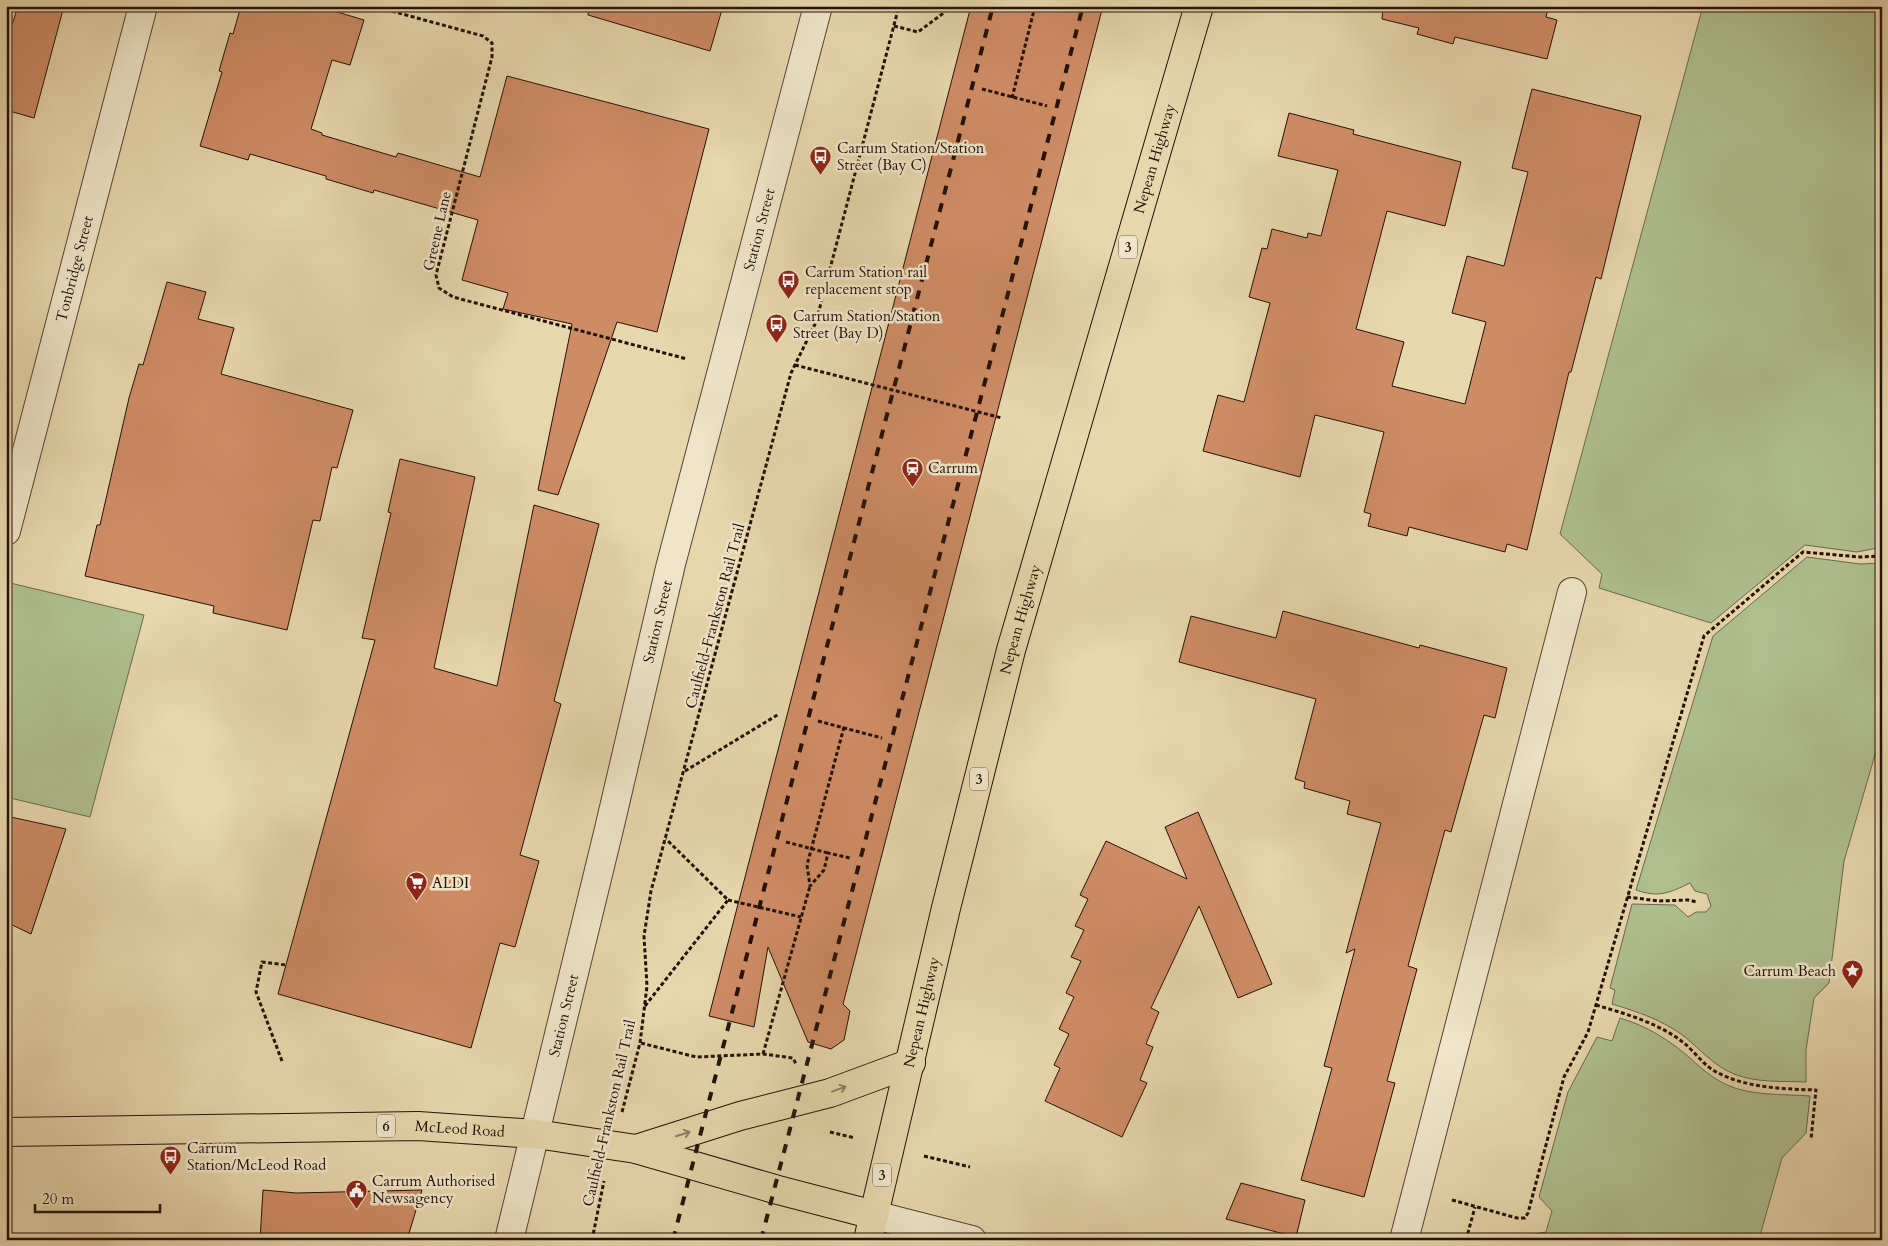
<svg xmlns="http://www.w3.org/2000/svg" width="1888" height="1246" font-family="Cardo,serif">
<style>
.green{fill:#afbf8e;stroke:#6a684b}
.building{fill:#ce8c65;stroke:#251008}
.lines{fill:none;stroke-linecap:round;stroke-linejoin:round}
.minor-casing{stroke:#564231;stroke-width:30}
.tertiary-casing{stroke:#564231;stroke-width:30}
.primary-casing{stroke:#251008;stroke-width:30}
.trunk-casing{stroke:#251008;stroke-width:30}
.path{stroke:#251008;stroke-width:3;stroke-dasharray:4 2.5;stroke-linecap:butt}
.minor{stroke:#efe5c9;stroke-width:28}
.tertiary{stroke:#efe5c9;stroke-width:28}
.primary{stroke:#e7d7ac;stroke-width:28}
.trunk{stroke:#e7d7ac;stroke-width:28}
.rail{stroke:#251008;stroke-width:4;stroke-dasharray:9 9;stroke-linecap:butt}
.oneway{stroke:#907d62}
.labels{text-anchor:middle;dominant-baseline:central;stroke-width:5;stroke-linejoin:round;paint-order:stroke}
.shield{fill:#efe5c9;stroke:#625042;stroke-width:1}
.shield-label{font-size:14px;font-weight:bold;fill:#251008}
.poi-label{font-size:15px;fill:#251008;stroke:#efe5c9;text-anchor:start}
.street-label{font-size:15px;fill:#251008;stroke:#efe5c9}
</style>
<rect width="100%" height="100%" fill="#e7d7ac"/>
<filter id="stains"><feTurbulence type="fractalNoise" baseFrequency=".004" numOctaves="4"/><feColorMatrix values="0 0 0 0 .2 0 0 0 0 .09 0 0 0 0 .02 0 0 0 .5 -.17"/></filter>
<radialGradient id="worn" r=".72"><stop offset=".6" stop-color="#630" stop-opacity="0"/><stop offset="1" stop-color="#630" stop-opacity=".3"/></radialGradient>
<!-- green -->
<g class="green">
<path d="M1703,6H1882V547L1857,552L1805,545L1711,623L1599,588L1602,574L1560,534Z"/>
<path d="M1807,557L1860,564L1882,563V731L1844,861L1829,983L1814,998L1806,1050V1082C1783,1081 1756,1083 1734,1074C1714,1066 1701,1050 1685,1037C1663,1020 1638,1012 1612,1004L1615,990L1610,988L1632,904L1675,905L1688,917L1696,912H1706L1711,906L1707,894L1695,891L1690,883C1669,893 1659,898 1636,890L1713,636Z"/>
<path d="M6,582L144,615L90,817L6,797Z"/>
<path d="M1620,1018C1647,1026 1669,1040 1690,1058C1701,1068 1712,1078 1727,1085C1751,1096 1784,1094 1810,1096L1806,1133L1782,1158L1761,1232L1762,1240H1529L1530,1235L1546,1232L1552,1211L1539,1197L1568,1092L1597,1037L1612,1041Z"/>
</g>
<!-- building -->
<g class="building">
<path d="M18,6H64L34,118L6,110V44Z"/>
<path d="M241,6H317L364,20L350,65L332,60L311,129L322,133V135L396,157L398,153L480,177L507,76L709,129L657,332L617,322L558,495L538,490L572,324L503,309L508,293L462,280L478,220L374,190L373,193L326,179V176L250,154L248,160L200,146L222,72L219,71L230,33L233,34Z"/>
<path d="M589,6H723L710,51L588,15Z"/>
<path d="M971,6H1103L843,1004L850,1011L844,1040L831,1049L808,1042L768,947L754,1027L709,1016Z"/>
<path d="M1383,6H1549L1546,17L1557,20L1547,59L1455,37L1453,44L1417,34L1419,28L1382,19Z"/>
<path d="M1532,89L1641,116L1601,279L1596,277L1571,372H1569L1527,550L1507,544L1505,552L1409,527L1407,536L1368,526L1371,514L1364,512L1384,432L1315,415L1300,477L1203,451L1218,395L1244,402L1270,303L1249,297L1262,248L1267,249L1272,229L1307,238L1308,233L1321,236L1338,170L1278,156L1289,113L1354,130L1353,134L1461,162L1445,226L1387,211L1356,329L1404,342L1392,386L1465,404L1486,322L1452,313L1467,256L1504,266L1528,172L1512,168Z"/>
<path d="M167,282L206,292L198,319L234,328L221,374L353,410L337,468L332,467L320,521L313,520L287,630L213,613L214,606L85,576L97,525H100L129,398L139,364L143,365Z"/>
<path d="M400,459L475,477L434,668L497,686L534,505L599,524L554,701L561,704L520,855L539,861L515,947L500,943L471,1048L278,994L375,640L362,638L391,513L388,512Z"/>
<path d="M1283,611L1419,648L1420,645L1507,668L1495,718L1484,715L1451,832L1445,830L1408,966L1417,969L1387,1081L1395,1083L1364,1197L1301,1180L1332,1068L1324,1066L1355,949L1346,953L1381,823L1347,814L1350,801L1304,788L1305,782L1295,779L1316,699L1179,662L1191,616L1276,638Z"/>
<path d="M1198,812L1272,984L1238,998L1199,906L1151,1008L1159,1012L1146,1044L1153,1047L1140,1080L1147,1083L1122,1137L1045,1101L1060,1068L1054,1065L1069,1034L1059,1029L1074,997L1066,993L1081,961L1071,957L1084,930L1075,926L1088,899L1080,895L1106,841L1187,879L1165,827Z"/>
<path d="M6,816L66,829L31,934L6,922Z"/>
<path d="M1241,1183L1305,1200L1296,1237L1226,1219Z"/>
<path d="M263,1190L296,1193L422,1190L407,1240H260Z"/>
</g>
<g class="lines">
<defs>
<g id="minor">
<path id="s1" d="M6,531L143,6"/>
<path d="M874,1215L972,1240"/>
<path d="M1404,1240L1572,592"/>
</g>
<g id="tertiary">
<path id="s2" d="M509,1240L609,829L671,564L818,6"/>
</g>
<g id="primary">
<path id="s3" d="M6,1132L418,1126L536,1134L636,1149L778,1190L874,1215"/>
<path d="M636,1149L740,1116L830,1093L911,1063"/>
</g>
<g id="trunk">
<path id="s4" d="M868,1240L946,908L1011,650L1199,6"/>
</g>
</defs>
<!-- minor casing -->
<use href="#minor" class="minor-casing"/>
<!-- tertiary casing -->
<use href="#tertiary" class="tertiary-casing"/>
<!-- primary casing -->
<use href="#primary" class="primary-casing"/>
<!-- trunk casing -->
<use href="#trunk" class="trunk-casing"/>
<!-- path -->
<g class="path">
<path d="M373,6L483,36L492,43V57L436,275L439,288L453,297L687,359"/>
<path d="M894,26L918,32L953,6"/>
<path d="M982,89L1047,106"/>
<path d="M1012,98L1035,6"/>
<path d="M795,365L1002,418"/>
<path d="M818,721L882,738"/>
<path d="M844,727L807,865L810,886L824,870L828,853L850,858"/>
<path d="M685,771L779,714"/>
<path d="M786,842L828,853"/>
<path d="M1627,897L1659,901L1688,900L1697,902"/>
<path d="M728,900L801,917"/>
<path d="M1596,1005C1626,1014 1659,1023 1684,1043C1695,1052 1705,1067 1718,1073C1748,1088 1783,1089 1816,1090L1811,1139"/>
<path d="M645,1006L728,900L666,839"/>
<path d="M641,1043L696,1057L763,1054L793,1058L796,1064"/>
<path d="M763,1054L810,886"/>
<path d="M282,1061L256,992L262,962L286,965"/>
<path d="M622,1112L640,1043L647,986L644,936L651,891L791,373L816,322L899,6"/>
<path d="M830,1132L855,1138"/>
<path d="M924,1156L970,1167"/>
<path d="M1452,1200L1517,1218H1525L1528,1213L1564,1077L1588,1032L1704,636L1803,552L1860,557L1882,556"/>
<path d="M592,1240L604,1181"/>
<path d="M1466,1240L1475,1207"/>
</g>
<!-- minor -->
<use href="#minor" class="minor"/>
<!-- tertiary -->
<use href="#tertiary" class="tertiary"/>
<!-- primary -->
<use href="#primary" class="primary"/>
<!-- trunk -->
<use href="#trunk" class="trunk"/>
<!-- rail -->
<g class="rail">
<path d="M673,1240L993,6"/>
<path d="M761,1240L1083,6"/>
</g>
</g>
<!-- one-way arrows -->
<defs><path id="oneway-shaft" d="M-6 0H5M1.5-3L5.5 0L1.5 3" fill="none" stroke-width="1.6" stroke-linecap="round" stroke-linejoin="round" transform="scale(1.25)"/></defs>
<g class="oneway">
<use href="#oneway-shaft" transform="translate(839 1089) rotate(-20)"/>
<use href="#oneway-shaft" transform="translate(683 1134) rotate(-17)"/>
</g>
<!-- icons -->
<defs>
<symbol id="bus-pin" viewBox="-11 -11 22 30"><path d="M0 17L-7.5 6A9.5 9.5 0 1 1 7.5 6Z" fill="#8f2418" stroke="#efe5c9"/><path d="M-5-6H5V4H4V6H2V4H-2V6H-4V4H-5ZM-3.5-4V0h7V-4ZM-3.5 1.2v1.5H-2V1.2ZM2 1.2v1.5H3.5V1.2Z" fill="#fff"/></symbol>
<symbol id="station-pin" viewBox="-11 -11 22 30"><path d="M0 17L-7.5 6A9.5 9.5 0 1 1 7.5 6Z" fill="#8f2418" stroke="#efe5c9"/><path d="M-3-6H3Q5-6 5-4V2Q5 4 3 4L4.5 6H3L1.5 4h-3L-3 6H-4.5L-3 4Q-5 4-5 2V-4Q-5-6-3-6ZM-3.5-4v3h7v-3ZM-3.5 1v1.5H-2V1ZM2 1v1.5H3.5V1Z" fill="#fff"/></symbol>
<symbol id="supermarket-pin" viewBox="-11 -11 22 30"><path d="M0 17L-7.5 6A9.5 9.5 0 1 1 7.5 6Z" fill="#8f2418" stroke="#efe5c9"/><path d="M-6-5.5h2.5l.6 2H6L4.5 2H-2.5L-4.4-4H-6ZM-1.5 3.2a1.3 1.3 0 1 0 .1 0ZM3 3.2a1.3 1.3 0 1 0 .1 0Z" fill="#fff"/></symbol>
<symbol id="sight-pin" viewBox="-11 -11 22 30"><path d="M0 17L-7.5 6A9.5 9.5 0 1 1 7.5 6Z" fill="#8f2418" stroke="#efe5c9"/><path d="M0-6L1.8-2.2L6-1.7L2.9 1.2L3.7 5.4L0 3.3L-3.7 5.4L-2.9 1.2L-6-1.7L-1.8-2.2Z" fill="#fff"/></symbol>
<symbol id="civic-pin" viewBox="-11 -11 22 30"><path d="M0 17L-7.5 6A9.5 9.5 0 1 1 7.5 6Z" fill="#8f2418" stroke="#efe5c9"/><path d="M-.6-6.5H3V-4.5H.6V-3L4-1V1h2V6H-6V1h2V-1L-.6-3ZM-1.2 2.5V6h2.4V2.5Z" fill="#fff"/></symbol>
</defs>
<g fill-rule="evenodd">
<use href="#bus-pin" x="808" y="144" width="25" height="34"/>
<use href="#bus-pin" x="776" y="268" width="25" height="34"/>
<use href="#bus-pin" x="764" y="312" width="25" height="34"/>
<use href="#station-pin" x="900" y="456" width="25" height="34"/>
<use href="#supermarket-pin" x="404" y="870" width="25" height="34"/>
<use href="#sight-pin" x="1840" y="958" width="25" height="34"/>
<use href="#bus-pin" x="158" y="1144" width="25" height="34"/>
<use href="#civic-pin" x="344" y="1178" width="25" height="34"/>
</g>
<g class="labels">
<!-- shield labels -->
<g class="shield">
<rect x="1119" y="235.5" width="18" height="23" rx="4"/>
<rect x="970" y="767.5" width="18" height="23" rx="4"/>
<rect x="377" y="1114.5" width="18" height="23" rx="4"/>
<rect x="873" y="1163.5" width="18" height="23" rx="4"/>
</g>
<g class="shield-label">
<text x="1128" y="247">3</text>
<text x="979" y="779">3</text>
<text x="386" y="1126">6</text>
<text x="882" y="1175">3</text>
</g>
<!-- poi labels -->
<g class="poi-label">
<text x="837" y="148">Carrum Station/Station<tspan x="837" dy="17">Street (Bay C)</tspan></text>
<text x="805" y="272">Carrum Station rail<tspan x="805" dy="17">replacement stop</tspan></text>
<text x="793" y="316">Carrum Station/Station<tspan x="793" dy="17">Street (Bay D)</tspan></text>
<text x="928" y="468">Carrum</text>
<text x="432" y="883">ALDI</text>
<text x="1836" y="971" text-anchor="end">Carrum Beach</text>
<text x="187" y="1148">Carrum<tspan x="187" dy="17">Station/McLeod Road</tspan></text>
<text x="372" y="1181">Carrum Authorised<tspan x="372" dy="17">Newsagency</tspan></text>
</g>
<!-- street labels -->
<g class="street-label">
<text stroke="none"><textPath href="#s4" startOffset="1119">Nepean Highway</textPath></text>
<text stroke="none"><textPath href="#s2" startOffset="1041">Station Street</textPath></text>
<text transform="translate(437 231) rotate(-77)">Greene Lane</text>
<text stroke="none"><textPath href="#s1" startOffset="271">Tonbridge Street</textPath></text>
<text transform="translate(715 616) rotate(-75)">Caulfield-Frankston Rail Trail</text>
<text stroke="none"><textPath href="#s4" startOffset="639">Nepean Highway</textPath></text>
<text stroke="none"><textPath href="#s2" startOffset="636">Station Street</textPath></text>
<text stroke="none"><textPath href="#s4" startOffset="234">Nepean Highway</textPath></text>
<text stroke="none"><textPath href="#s2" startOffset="231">Station Street</textPath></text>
<text transform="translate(609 1113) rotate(-77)">Caulfield-Frankston Rail Trail</text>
<text stroke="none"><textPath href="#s3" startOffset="454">McLeod Road</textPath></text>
</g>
</g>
<!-- margin -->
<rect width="1888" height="1246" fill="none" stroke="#e7d7ac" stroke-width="25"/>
<rect x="8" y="8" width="1873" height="1231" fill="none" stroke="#251008" stroke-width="2.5"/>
<rect x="12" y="12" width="1863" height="1221" fill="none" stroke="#251008"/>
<!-- scale -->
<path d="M35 1204v8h125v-8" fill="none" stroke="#251008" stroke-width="2.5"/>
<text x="42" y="1204" font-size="15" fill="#251008" stroke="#efe5c9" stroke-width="4" paint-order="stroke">20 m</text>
<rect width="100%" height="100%" filter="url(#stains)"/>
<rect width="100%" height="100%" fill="url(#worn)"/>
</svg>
